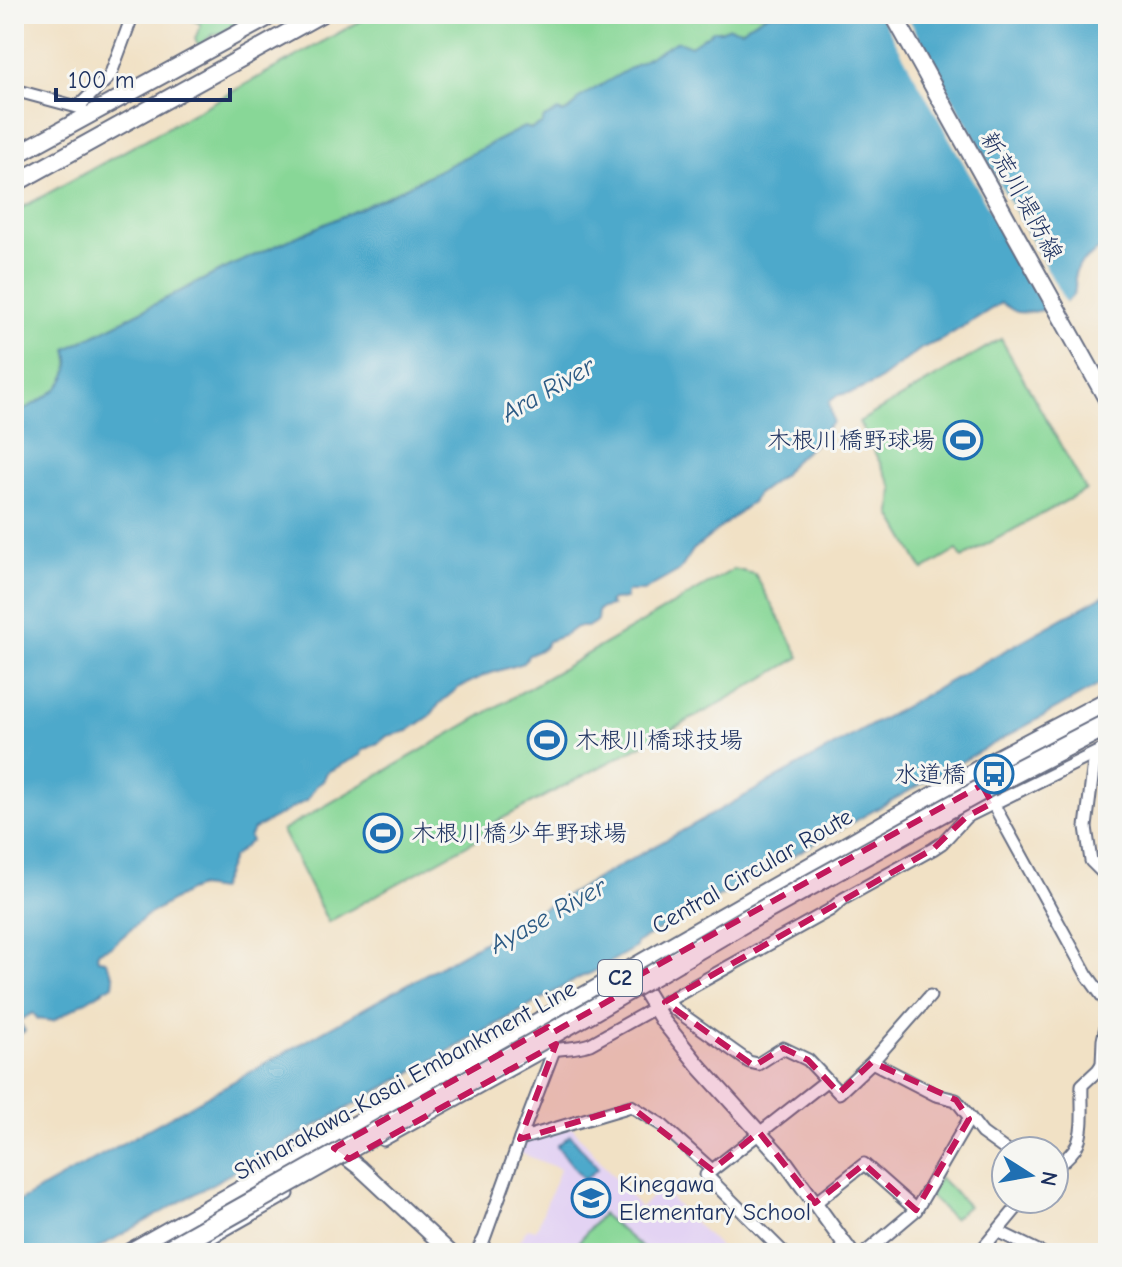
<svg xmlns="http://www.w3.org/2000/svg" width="1122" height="1267" font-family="'Comic Neue','Klee One',sans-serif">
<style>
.built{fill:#e3d3f3}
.green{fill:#88d797;stroke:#52837a;stroke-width:2}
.water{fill:#4da9cb;stroke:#346c94;stroke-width:2}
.pier{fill:#f1e1c5}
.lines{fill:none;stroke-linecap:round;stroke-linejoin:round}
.minor-casing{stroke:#666d82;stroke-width:15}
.tertiary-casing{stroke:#666d82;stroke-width:18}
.secondary-casing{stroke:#666d82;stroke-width:20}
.motorway-casing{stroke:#666d82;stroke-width:24}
.minor{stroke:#fff;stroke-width:11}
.tertiary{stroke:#fff;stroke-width:14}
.secondary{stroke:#fff;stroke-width:16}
.motorway{stroke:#fff;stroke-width:20}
.motorway-bridge-casing{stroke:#666d82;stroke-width:24;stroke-linecap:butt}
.motorway-bridge{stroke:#fff;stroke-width:20}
.marked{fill:#c2185b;fill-opacity:0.2;stroke:#c2185b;stroke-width:6;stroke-dasharray:16 10;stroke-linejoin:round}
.labels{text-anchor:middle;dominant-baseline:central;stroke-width:6;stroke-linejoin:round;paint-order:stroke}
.shield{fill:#f6f6f2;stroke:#5d6b8a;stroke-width:2}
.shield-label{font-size:22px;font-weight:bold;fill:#1b2f5e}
.street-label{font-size:24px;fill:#1b2f5e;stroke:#f6f6f2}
.poi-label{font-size:24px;fill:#1b2f5e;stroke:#f6f6f2;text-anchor:start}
.water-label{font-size:26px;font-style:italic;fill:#2c5a84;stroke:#f6f6f2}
</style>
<rect width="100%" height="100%" fill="#f6f6f2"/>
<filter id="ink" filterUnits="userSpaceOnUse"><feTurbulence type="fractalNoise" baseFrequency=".0125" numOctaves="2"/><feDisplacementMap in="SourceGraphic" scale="16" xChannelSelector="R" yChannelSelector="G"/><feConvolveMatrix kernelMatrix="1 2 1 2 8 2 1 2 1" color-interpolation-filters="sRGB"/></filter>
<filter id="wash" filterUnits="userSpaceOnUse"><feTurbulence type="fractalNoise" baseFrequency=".006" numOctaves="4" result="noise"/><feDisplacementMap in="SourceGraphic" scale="32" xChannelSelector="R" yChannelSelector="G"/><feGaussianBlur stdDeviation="1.8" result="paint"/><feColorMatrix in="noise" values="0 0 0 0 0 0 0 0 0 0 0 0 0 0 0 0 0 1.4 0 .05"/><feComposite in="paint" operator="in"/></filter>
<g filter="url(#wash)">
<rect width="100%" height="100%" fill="#f1e1c5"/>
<!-- built -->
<path class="built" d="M572,1127L640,1208L660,1188L726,1253H521L513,1248L528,1228L536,1230L560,1169L518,1152L522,1141Z"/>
<!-- green -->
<g class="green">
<path d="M182,14H255L235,23L224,32L212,35L199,46L195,39L201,24Z"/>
<path d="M373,14H769L751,23L742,30C728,26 707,32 697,43L577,103L569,110L544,121C540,127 530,130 524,127L390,195L224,269L67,349C77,388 43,399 14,415V212Z"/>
<path d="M1001,339L1086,490L962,558L957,550L923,570L891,514L893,488L859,422Z"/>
<path d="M734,569L755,574L800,657L708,710L488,826L484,834L476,840L328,922L282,831Z"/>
<path d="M940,1178L968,1206L953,1219L929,1195Z"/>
<path d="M602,1214L648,1253H569Z"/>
</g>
<!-- water -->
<g class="water">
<path d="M769,14H1108V249L1101,248C1092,255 1078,262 1075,274C1074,280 1077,287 1074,293C1069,307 1030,314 1017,312C1011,310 1007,306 1001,303L941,340L922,348L875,383L854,392L838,395L829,402L833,422L824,430L823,437L794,461L783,475L756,495L753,501L693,550L680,570L643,591H629L626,593V599L612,600L609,603L612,606L602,608L598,610L597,621L587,627H576L565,635L548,641L544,648L529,655L523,663L485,675L458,688L440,703L430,716L408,731L387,736L380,742L362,751L361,755L327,772L323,781L316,786L307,800L253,830L249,837L251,841L232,858L219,890L199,887L188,891L146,916L112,946L99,951L97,955L98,959L105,960L114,977L113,985L53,1021L38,1019L33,1013L19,1021L25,1031L14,1037V415C40,400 79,386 67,349L224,269L390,195L524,127L531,129L542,124L544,118L558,111L563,113C571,110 576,106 579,98L677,41L691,46L713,31H721L729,27L742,30L751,23Z"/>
<path d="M1108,593V680L636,943V947L591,973L581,977L89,1253H14V1204Z"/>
<path d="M570,1135L598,1168L584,1180L557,1146Z"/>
</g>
<!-- pier -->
<path class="pier" d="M880,14H906L1067,305L1047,313Z"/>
</g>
<g filter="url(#ink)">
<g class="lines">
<defs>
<g id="minor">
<path d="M14,90L81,108"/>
<path d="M86,117L80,105L110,76L133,14"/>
<path d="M1095,754L1086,827L1091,861L1108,878"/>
<path d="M991,800L1087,975L1108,1004"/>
<path d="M668,1000L673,1008L749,1062L758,1064L783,1048L808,1060L839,1093L872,1062L930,996"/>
<path d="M872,1062L936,1095L956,1100L982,1133L1007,1151"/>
<path d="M1107,1064H1102L1103,1040L1108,1017"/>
<path d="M520,1139L554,1050"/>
<path d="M383,1140L540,1053C556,1047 573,1050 590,1044L830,910L843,899L933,849L942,843L966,817L1108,747"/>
<path d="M1054,1169C1062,1162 1072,1155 1077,1145C1085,1128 1081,1103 1082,1085L1098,1070L1102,1064"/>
<path d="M815,1203L864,1164L916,1210"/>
<path d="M999,1232L1042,1253"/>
<path d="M184,1253L288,1194"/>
<path d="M476,1253L484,1239L520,1139L631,1106L662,1125L712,1170"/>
<path d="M784,1253L706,1175L826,1081"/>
<path d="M865,1253L916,1210L969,1119"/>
<path d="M979,1253L1024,1199"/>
</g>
<g id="tertiary">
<path d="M636,977L663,1021L699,1066L783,1159L851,1253"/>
<path d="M334,1148L360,1168L451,1253"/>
</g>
<g id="secondary">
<path d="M893,14L1108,401"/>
<path d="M14,156L274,14"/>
<path d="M14,184L321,14"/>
</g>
<path id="motorway" d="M132,1253L589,995L1000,759L1108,702"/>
</defs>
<!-- minor casing -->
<use href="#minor" class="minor-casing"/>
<!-- tertiary casing -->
<use href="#tertiary" class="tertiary-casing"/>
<!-- secondary casing -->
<use href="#secondary" class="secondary-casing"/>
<!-- motorway casing -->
<use href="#motorway" class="motorway-casing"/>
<!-- minor -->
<use href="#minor" class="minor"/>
<!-- tertiary -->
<use href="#tertiary" class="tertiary"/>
<!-- secondary -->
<use href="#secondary" class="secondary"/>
<!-- motorway -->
<use href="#motorway" class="motorway"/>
<defs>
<path id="motorway-bridge" d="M163,1253L595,1009L745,921L990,785L1108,724"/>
</defs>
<!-- motorway-bridge casing -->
<use href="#motorway-bridge" class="motorway-bridge-casing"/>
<!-- motorway-bridge -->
<use href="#motorway-bridge" class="motorway-bridge"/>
</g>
</g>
<!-- marked area -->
<path class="marked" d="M982,785L992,803L966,817L933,849L665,1002L754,1066L783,1048L808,1060L839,1093L872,1062L956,1100L969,1119L916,1210L864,1164L815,1203L759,1132L712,1170L630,1106L520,1139L556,1044L349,1159L334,1148L548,1027L552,1033L640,983L636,977Z"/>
<!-- icons -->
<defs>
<symbol id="stadium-ring" viewBox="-11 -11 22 22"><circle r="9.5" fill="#f6f6f2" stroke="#1f6fb2" stroke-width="1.5"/><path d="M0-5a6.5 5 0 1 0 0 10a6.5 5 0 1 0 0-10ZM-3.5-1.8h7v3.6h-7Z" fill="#1f6fb2"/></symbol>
<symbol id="bus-ring" viewBox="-11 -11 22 22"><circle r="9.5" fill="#f6f6f2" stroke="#1f6fb2" stroke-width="1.5"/><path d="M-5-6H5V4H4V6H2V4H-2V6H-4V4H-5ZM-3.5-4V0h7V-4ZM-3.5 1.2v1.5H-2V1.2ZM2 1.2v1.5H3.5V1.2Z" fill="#1f6fb2"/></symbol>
<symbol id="school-ring" viewBox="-11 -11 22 22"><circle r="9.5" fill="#f6f6f2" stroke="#1f6fb2" stroke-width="1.5"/><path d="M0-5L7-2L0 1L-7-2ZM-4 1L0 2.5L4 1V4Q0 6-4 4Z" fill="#1f6fb2"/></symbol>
</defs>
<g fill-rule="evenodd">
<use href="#stadium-ring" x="941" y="418" width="44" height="44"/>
<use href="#stadium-ring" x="525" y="718" width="44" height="44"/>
<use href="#bus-ring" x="972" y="752" width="44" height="44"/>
<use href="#stadium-ring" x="361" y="811" width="44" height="44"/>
<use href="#school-ring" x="569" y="1176" width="44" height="44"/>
</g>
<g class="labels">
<!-- shield labels -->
<rect class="shield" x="598" y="960" width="44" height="36" rx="6"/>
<g class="shield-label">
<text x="620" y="978">C2</text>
</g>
<!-- street labels -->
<g class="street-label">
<text transform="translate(1022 196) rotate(61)">新荒川堤防線</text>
<text transform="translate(752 871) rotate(-30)">Central Circular Route</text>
<text transform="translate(405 1080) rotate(-29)">Shinarakawa-Kasai Embankment Line</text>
</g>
<!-- poi labels -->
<g class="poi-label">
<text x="935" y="440" text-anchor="end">木根川橋野球場</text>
<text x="575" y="740">木根川橋球技場</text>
<text x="966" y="774" text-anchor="end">水道橋</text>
<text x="411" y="833">木根川橋少年野球場</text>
<text x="619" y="1184">Kinegawa<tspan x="619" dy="28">Elementary School</tspan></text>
</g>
<!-- water labels -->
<g class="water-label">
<text transform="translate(548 390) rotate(-30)">Ara River</text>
<text transform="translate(548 916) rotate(-29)">Ayase River</text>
</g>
</g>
<!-- margin -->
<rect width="1122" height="1267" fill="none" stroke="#f6f6f2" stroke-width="48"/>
<!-- north arrow -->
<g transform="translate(1030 1175) rotate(101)"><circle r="38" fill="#f6f6f2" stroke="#9ea6b7" stroke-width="2"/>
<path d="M0-6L14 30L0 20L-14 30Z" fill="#1f6fb2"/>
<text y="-12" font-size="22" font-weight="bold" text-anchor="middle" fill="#1b2f5e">N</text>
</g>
<!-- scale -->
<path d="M56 88v12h174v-12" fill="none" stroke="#1b2f5e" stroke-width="4"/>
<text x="68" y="88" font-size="24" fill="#1b2f5e" stroke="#f6f6f2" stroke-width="6" paint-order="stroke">100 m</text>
</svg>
